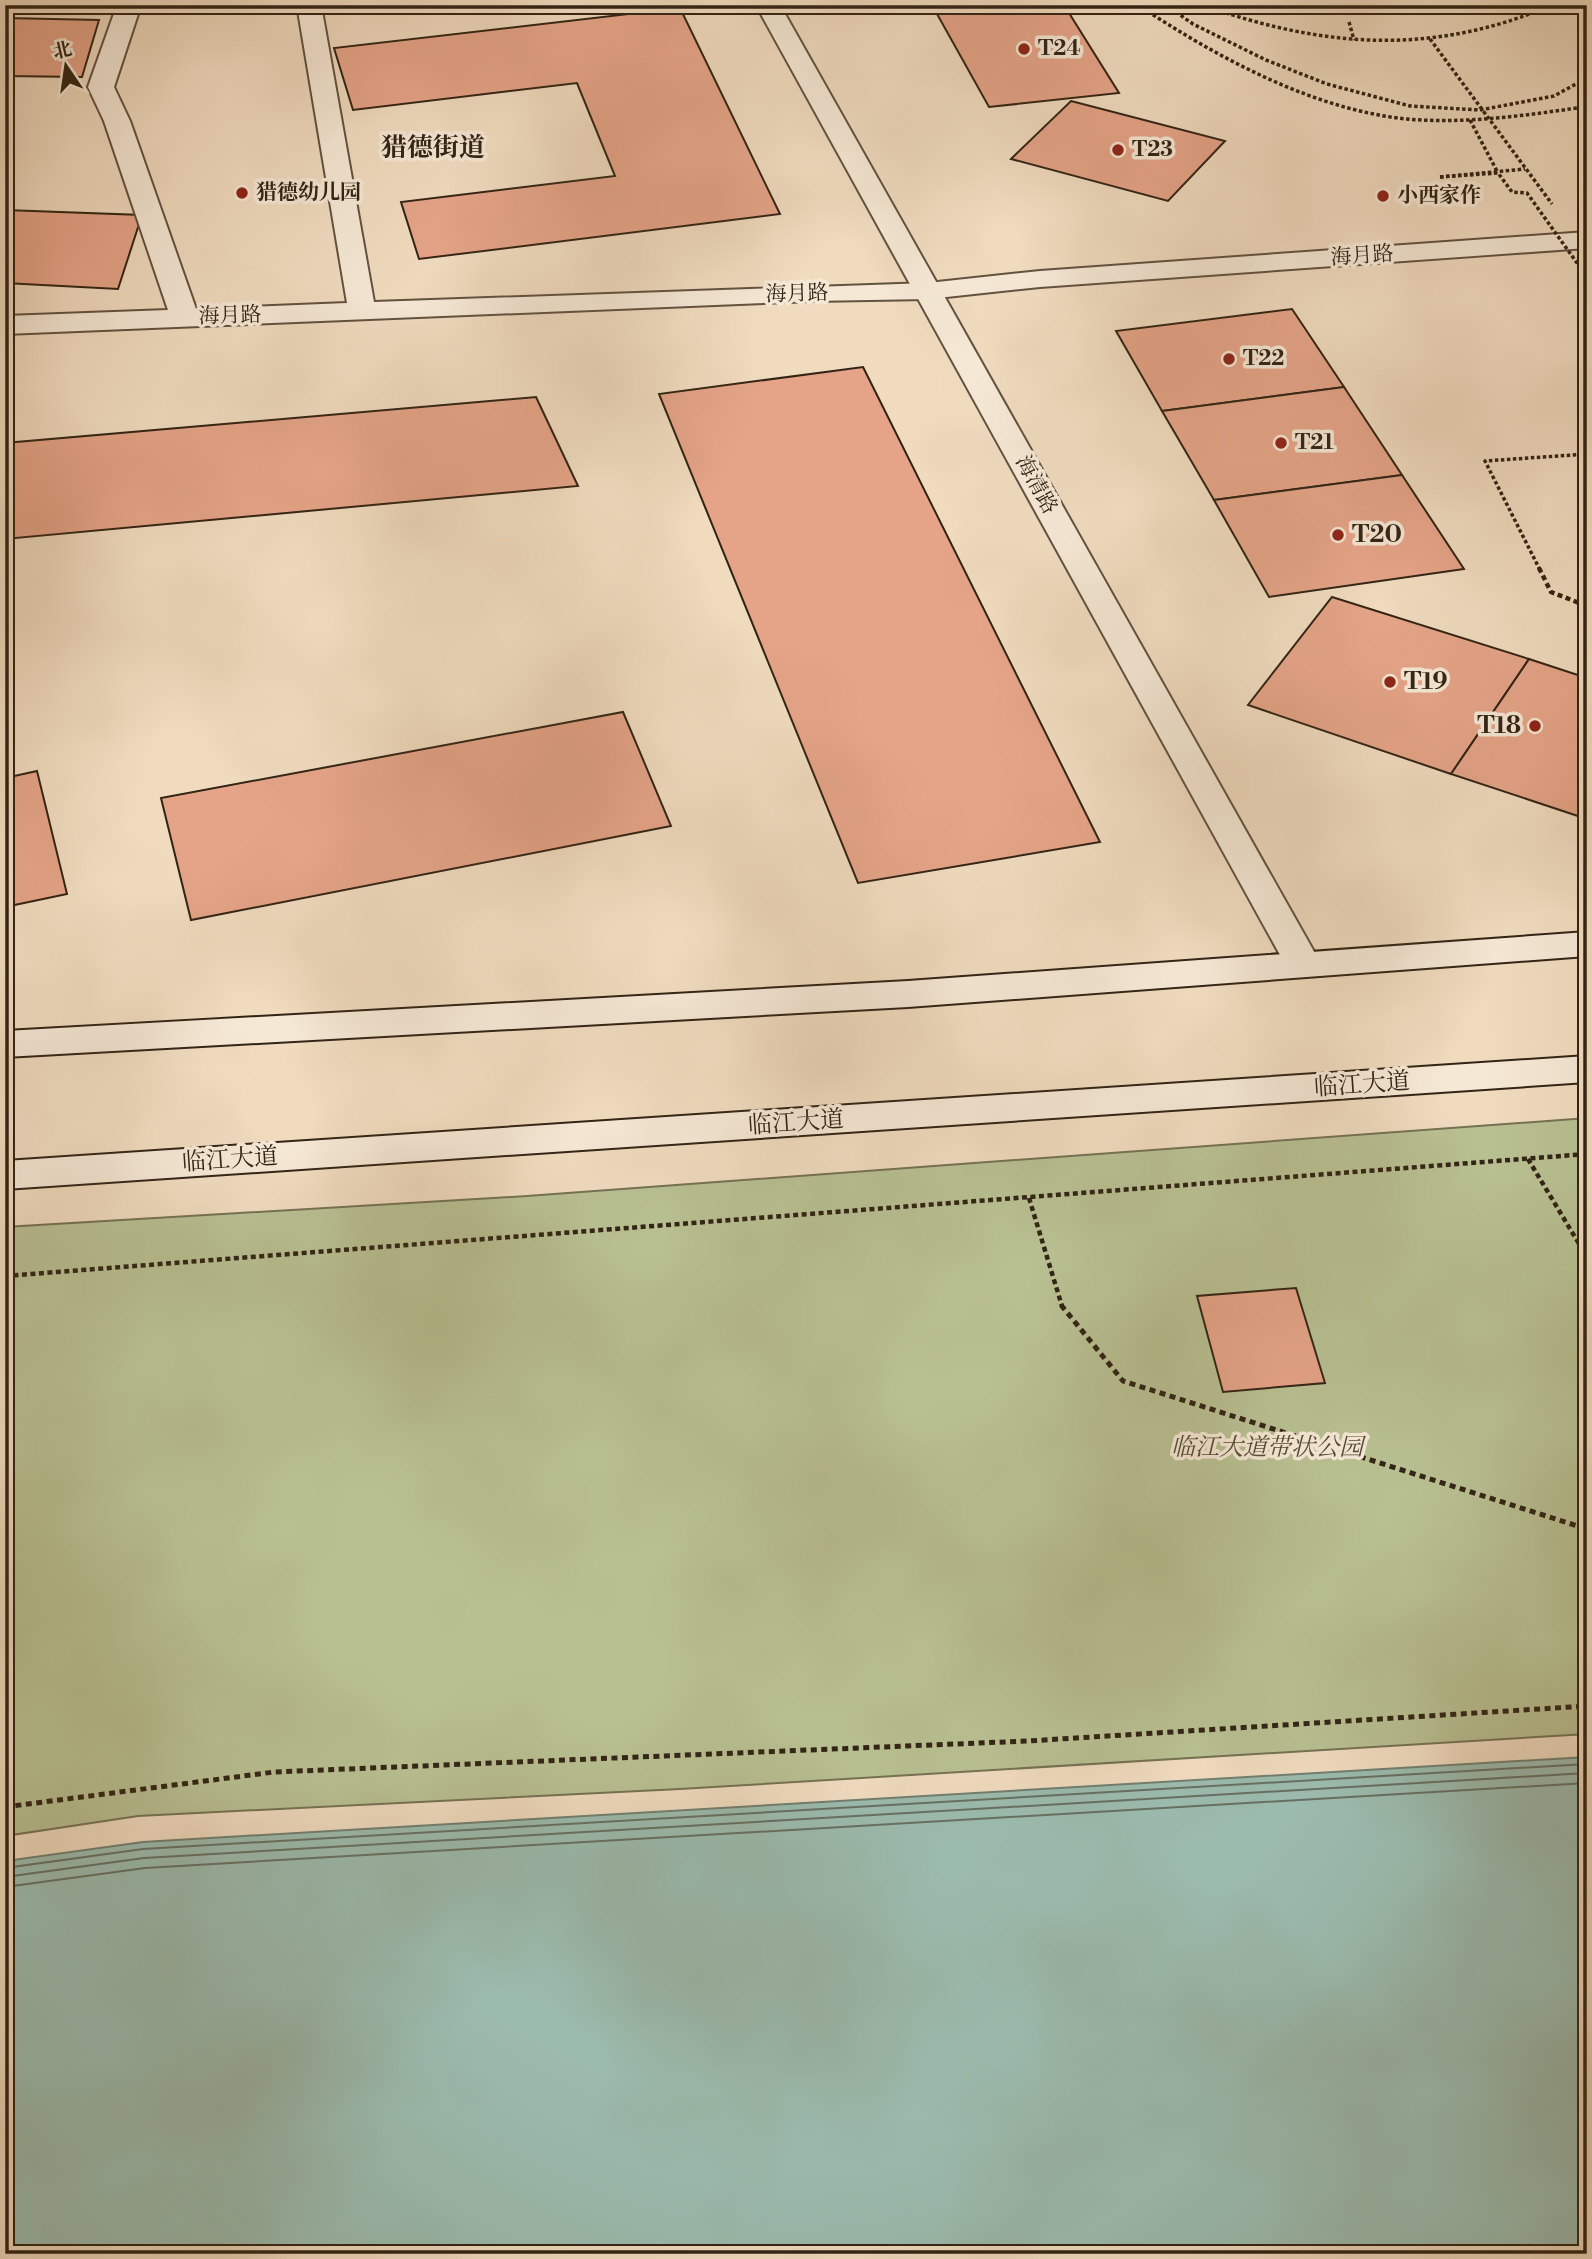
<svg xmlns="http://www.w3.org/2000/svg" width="1592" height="2259" font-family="'Libre Bodoni','Noto Serif SC',serif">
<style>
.green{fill:#b8c092;stroke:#757254;stroke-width:2}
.water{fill:#9bbbae;stroke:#717f71;stroke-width:2}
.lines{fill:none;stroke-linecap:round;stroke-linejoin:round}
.shore{stroke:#667062;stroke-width:2}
.building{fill:#e5a488;stroke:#322415;stroke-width:2}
.minor-casing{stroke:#625240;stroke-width:4}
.tertiary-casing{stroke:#625240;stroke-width:4}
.secondary-casing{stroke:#322415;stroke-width:4}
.path-far2{stroke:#322415;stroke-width:3.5;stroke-dasharray:3.5 2.5;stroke-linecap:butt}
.path-far1{stroke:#322415;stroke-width:4.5;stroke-dasharray:5 3.5;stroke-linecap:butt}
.path{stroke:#322415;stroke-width:5;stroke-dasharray:6 4.5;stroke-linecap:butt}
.minor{fill:#f5e8d5;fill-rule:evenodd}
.tertiary{fill:#f5e8d5;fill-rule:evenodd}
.secondary{fill:#f5e8d5;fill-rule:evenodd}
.path-bridge{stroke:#322415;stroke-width:3.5;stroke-dasharray:3.5 2.5;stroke-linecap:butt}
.poi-dot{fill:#8f2418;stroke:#f5e8d5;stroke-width:2.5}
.labels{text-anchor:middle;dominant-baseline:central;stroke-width:7;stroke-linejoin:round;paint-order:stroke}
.far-poi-label{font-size:21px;font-weight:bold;fill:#322415;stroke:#f5e8d5;text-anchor:start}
.far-street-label{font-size:21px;fill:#322415;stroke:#f5e8d5}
.poi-label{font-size:24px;font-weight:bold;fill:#322415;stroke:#f5e8d5;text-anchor:start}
.street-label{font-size:24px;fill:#322415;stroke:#f5e8d5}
.park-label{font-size:24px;font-style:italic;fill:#544b34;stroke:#f5e8d5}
.far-district-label{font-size:26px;font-weight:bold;fill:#322415;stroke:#f5e8d5}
</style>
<rect width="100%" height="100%" fill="#f0dbbf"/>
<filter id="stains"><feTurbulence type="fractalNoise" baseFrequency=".00286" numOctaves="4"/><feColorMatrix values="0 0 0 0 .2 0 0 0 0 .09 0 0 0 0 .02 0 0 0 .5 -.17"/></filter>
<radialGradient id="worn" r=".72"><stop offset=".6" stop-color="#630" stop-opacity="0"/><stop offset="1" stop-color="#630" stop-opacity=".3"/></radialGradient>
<!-- green -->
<path class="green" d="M1587,1118V1734L680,1789L138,1816L5,1836V1227L527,1196Z"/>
<!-- water -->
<path class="water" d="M1587,1757V2254H5V1861L143,1842Z"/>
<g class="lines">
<!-- shore -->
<g class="shore">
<path d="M5,1868L143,1849L1587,1764"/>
<path d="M5,1877L144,1858L1587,1773"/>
<path d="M5,1887L145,1868L1587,1783"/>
</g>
</g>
<!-- building -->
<g class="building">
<path d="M932,5H1064L1119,93L989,107Z"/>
<path d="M680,8L780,214L419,259L401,202L615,176L577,83L353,110L334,48Z"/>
<path d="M5,18L99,20L82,77L5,76Z"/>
<path d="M1071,101L1225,141L1168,201L1011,159Z"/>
<path d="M5,210L142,215L118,289L5,283Z"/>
<path d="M1292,309L1344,387L1162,411L1116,331Z"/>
<path d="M863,367L1100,842L858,883L659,394Z"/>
<path d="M1344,387L1402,475L1214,500L1162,411Z"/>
<path d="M536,397L578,486L5,539V443Z"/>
<path d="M1402,475L1464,569L1269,597L1214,500Z"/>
<path d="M1332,597L1529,659L1451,774L1248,705Z"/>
<path d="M1529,659L1587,678V819L1451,774Z"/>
<path d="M623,712L671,826L191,920L161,798Z"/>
<path d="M37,771L67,894L5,907V778Z"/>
<path d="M1296,1288L1325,1383L1223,1392L1197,1296Z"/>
</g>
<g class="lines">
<defs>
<path id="minor" d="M117,5H141L114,87L130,121L196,309L347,303L297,5H321L374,302L928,283L1040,271L1587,232V248L1040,287L928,299L812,301L5,334V316L168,310L104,121L88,87Z"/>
<path id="tertiary" d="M756,5H780L1321,964L1316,973L1303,976L1290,973L1285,964Z"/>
<g id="secondary">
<path d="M1587,932V956L908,1007L5,1057V1031L908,981Z"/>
<path d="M1587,1056V1082L5,1189V1161Z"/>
</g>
</defs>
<!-- minor casing -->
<use href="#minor" class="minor-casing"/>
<!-- tertiary casing -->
<use href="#tertiary" class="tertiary-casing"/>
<!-- secondary casing -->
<use href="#secondary" class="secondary-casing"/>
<!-- path-far2 -->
<g class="path-far2">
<path d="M1166,5L1193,24L1266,60L1327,84L1410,106L1480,110L1554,96L1587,78"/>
<path d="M1203,5C1323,48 1433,56 1552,5"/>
<path d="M1349,22L1354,40"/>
<path d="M1430,39L1552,204"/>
<path d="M1440,177L1525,169"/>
<path d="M1540,570L1485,461L1587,454"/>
</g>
<!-- path-far1 -->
<g class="path-far1">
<path d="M1539,568L1551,592L1587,606"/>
<path d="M1528,1159L1587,1257"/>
<path d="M1029,1198L1062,1306"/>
<path d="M5,1276L1587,1154"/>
</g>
<!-- path -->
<g class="path">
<path d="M1061,1305L1123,1381L1587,1529"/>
<path d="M5,1807L274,1772L1028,1741L1587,1706"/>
</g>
<!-- minor -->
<use href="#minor" class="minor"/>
<!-- tertiary -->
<use href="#tertiary" class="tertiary"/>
<!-- secondary -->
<use href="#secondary" class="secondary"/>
<!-- path-bridge -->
<g class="path-bridge">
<path d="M1138,5C1215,56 1313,110 1407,119C1463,124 1521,116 1577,108L1587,102"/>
<path d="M1470,120L1498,173"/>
<path d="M1440,177L1498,173L1512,192L1527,193L1587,277"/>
</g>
</g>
<!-- markers -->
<g class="poi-dot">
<circle cx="1024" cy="49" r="7"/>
<circle cx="1118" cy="150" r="7"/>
<circle cx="242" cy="193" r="7"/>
<circle cx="1383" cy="196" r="7"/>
<circle cx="1229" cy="359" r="7"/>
<circle cx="1281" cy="443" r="7"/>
<circle cx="1338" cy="535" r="7"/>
<circle cx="1390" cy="682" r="7"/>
<circle cx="1535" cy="726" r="7"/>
</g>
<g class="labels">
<!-- far-poi labels -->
<g class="far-poi-label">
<text x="1038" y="49">T24</text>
<text x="1132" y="150">T23</text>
<text x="256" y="193">猎德幼儿园</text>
<text x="1397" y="196">小西家作</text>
<text x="1243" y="359">T22</text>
<text x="1295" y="443">T21</text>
</g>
<!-- far-street labels -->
<g class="far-street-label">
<text transform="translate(1362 256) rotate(-4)">海月路</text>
<text transform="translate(797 294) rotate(-2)">海月路</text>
<text transform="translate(230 316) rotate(-2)">海月路</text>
<text transform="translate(1036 485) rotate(61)">海清路</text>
</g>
<!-- poi labels -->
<g class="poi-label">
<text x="1352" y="535">T20</text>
<text x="1404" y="682">T19</text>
<text x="1521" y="726" text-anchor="end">T18</text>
</g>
<!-- street labels -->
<g class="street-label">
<text transform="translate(1362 1085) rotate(-4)">临江大道</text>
<text transform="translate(796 1123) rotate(-4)">临江大道</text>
<text transform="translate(230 1160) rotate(-4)">临江大道</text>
</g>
<!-- park labels -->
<g class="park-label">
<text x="1267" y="1448">临江大道带状公园</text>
</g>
<!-- far-district labels -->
<g class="far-district-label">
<text x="433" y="148">猎德街道</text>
</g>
</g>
<!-- margin -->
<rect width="1592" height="2259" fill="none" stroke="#f0dbbf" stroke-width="28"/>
<rect x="7" y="7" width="1578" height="2245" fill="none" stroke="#322415" stroke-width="3.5"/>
<rect x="14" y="14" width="1564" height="2231" fill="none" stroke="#322415" stroke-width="2"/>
<!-- north arrow -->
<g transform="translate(66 66) rotate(347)" stroke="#f5e8d5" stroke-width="5" paint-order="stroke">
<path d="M0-5L12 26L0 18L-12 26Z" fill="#322415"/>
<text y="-10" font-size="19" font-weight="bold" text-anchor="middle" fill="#322415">北</text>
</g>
<rect width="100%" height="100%" filter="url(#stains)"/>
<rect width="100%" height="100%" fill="url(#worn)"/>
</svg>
